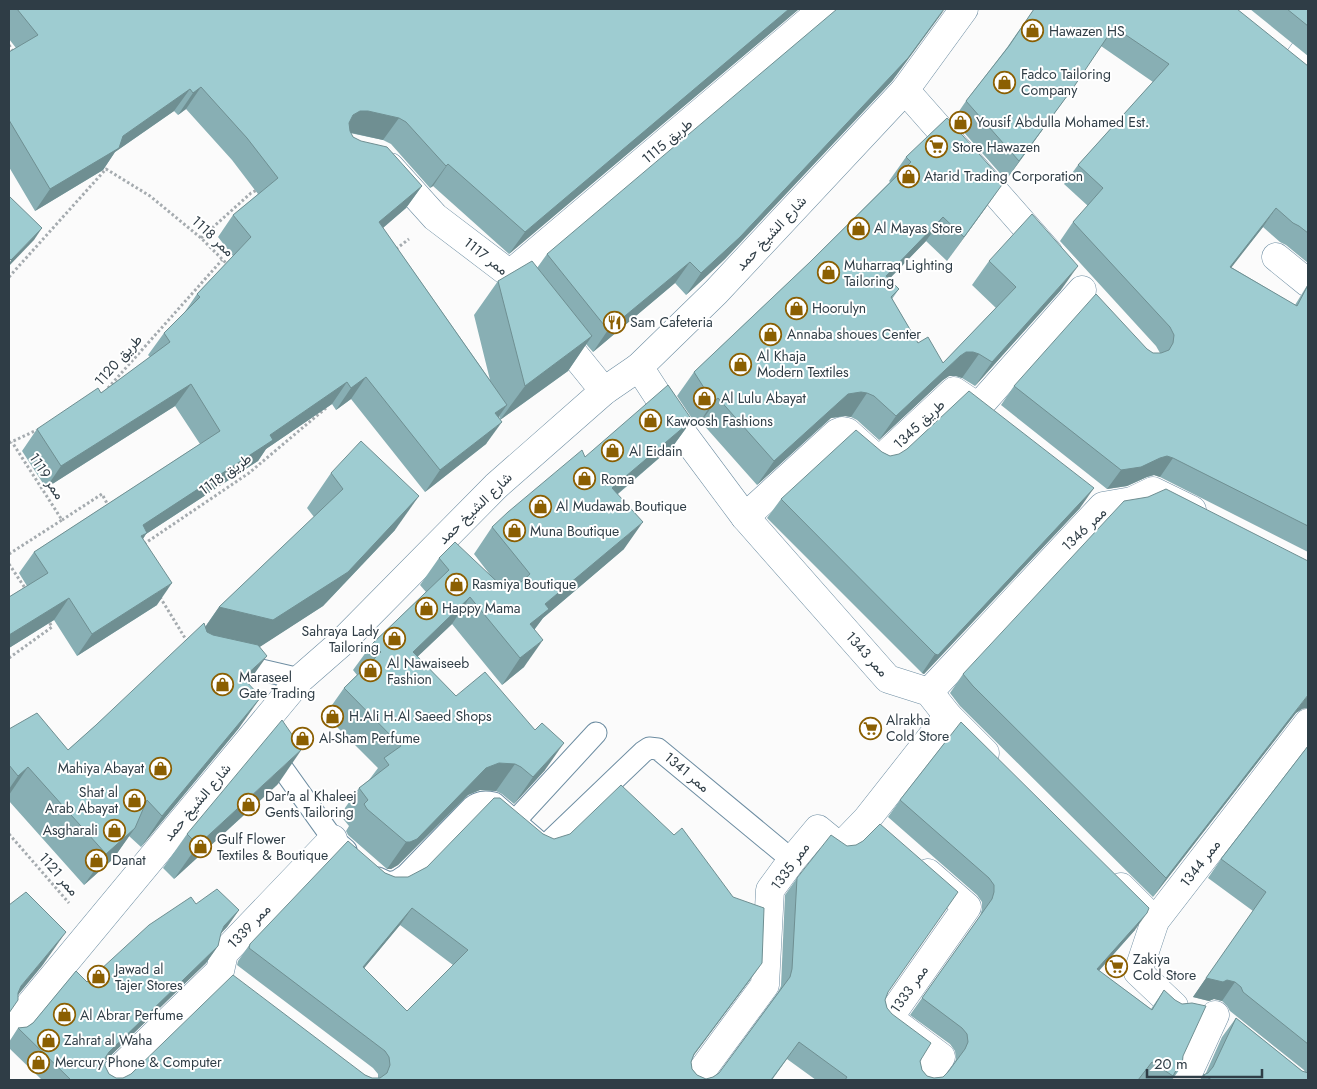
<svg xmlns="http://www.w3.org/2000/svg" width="1317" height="1089" font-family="Jost,Vazirmatn,sans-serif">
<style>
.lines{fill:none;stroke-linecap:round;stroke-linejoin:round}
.lane-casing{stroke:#6d8da2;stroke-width:23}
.street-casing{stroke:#6d8da2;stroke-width:29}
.secondary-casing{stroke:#6d8da2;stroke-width:29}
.path{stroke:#a5abaf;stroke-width:3;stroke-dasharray:2.5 2.5;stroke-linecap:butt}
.lane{stroke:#fff;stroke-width:21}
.street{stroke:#fff;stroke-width:28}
.secondary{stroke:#fff;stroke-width:28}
.wall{fill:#88afb4;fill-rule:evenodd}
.shaded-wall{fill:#6f8f92}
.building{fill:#9eccd1;stroke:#6f8f92;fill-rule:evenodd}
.labels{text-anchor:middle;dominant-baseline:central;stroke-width:4;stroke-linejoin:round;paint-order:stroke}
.poi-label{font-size:14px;fill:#2f3d46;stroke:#fff;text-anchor:start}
.street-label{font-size:14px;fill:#2f3d46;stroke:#fff}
</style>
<rect width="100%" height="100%" fill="#fbfbfb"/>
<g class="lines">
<defs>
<g id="lane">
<path d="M231,663L300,679"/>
<path d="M270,751L333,839L346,850"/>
<path d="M515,821L596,733"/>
<path d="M378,878L389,883L397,881L406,875L472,807C479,802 484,801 494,803L539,842L543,844L549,842L643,752L649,748L658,749L792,860"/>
</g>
<g id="street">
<path d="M1295,64L1308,46"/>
<path d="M905,90L1048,252"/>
<path d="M390,167L435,217L510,274L522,288"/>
<path d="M1276,257L1308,283"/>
<path d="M510,274L823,9"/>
<path d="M553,328L604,391"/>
<path d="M639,367L678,427L745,517L888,679L929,692L948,716L985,753"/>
<path d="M745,517L837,433L842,431L847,432L878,460L883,457L954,391L978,407L1082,290"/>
<path d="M929,692L1103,506L1132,501L1153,491L1192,510"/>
<path d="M1121,887L1155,921"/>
<path d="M1174,1006L1138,972L1155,921L1308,723"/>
<path d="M108,1080L220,971L224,953L333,839"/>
<path d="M695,1080L765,985L770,890L792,860L818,829L840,847L867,819L948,716"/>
<path d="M924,1080L941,1057L889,1018L967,907L928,873"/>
<path d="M1185,1080L1215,1015"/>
</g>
<path id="secondary" d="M9,1030L300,679L340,644L496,486L604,391L639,367L716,292L905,90L964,9"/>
</defs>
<!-- lane casing -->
<use href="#lane" class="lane-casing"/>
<!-- street casing -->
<use href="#street" class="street-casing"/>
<!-- secondary casing -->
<use href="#secondary" class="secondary-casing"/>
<!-- path -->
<g class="path">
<path d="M9,45L14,53"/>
<path d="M201,238L251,193L259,189"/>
<path d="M396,249L409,239"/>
<path d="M9,277L106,169L150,196L201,238L229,266"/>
<path d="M108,388L222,260"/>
<path d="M9,443L37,430"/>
<path d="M62,520L102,494L109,507"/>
<path d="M144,544L249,473L326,408L325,405"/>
<path d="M9,554L62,520L12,442"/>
<path d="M9,564L27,591"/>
<path d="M160,597L188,643"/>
<path d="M9,658L52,627L48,620"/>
<path d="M9,834L69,903"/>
</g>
<!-- lane -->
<use href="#lane" class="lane"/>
<!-- street -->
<use href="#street" class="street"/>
<!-- secondary -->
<use href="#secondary" class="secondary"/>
</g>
<!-- wall -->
<g class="wall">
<path d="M9,9H799L509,254L433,186L430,188L391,144L383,140L350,133L353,137L422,186L406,208L383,228L490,380L474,315L498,281L537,268L547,254L893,80L725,259L686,295L675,283L593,352L586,344L568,371L500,420L499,416L486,444L425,492L351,399L336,410L332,404L266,449L258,461L146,534L143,539L157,605L77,656L54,620L9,648V597L27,586L19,573L34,552L200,444L175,406L46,488L22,451L37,429L101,393L150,357L148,355L164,333L184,313L197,294L233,256L218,237L233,215L258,194L232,160L186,109L178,115L174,111L115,152L103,170L35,211L9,167V52L16,48L9,39Z"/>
<path d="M1034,9L1308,66V263L1286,245L1280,242L1263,227L1231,267L1295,305L1308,284V552L1160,477L1154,475L1147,477L1127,486L1107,489L1001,405L1014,386L1147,349L1153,353H1160L1156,346L1060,241L1073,222L1088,206L1064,184L1078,165L1153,82L1101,46L1059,107L1006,180L953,120L966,101L1006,49Z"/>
<path d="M1250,9H1308V56Z"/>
<path d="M906,157L987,206L947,261L926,241L889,279L899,289L892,299L918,343L943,363L996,308L972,285L989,261L1061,290L975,386L962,378L956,376H949L943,380L879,440L857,420L851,417L845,416L831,418L757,485L701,422L697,426L677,396L694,372L810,262L890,182L889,181Z"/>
<path d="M692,420L673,446L618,494L624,549L543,618L535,629L524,667L502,685L452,624L417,657L456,696L545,770L514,804L502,794L496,791L480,790L468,795L398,865L391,869H387L348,835L346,831L349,826L340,815L359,788L369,780L378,768L325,715L344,688L357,675L353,670L372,644L426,592L420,585L439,558L491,576L474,554L492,527L585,457Z"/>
<path d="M882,452L890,456L1080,508L924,674L922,673L767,518L781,499Z"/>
<path d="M331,473L395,530L323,606L259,647L248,683L239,728L141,847L129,836L113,859L84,885L9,801V729L68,750L205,627L219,607L314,517L307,508Z"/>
<path d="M963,674L1302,709L1296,713L1153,897L960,706L950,693Z"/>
<path d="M1308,746V1080H1200L1203,1075H1205L1222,1037L1236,1018L1302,1071L1305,1072L1304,1070L1230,1011L1227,1006L1222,1001L1214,999L1209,1001L1193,997L1253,911L1208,878L1221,859Z"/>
<path d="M278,784L174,879L163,868L187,834Z"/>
<path d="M900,800L1135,930L1099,971L1151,1009L1164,990L1183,1056L1182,1066L1172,1080H1141L1140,1079L1139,1080H816L787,1059L772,1080H42L9,1048V1042L18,1028L27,1027L87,982L196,904L239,910L227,927L220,934L218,946L206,963L105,1061V1066L109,1074L116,1078L365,1075L372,1078H378V1074L373,1068L237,965L238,961L250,944L385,873L395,877H408L543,834L750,980L694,1055L691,1062L692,1069L697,1075L706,1079L713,1077L719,1073L778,992L781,986L785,895L797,878L888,992L885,1000L887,1008L920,1061L922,1070L927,1076L934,1078L943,1077L948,1072L954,1064L956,1059L955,1051L950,1044L910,1015L980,916L982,909V902L977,895L888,817ZM400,925L453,965L407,1011L364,968Z"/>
</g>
<!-- shaded-wall -->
<g class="shaded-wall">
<path d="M789,9H799L509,254L525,232Z"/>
<path d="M945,9L893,80L725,259L686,295L701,273Z"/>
<path d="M201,87L186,109L178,115L193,93Z"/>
<path d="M1073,88L1059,107L1006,180L1019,161Z"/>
<path d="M190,89L174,111L115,152L103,170L35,211L50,189L123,136Z"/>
<path d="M360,111H368L399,118L383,140L352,133H345L338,137L353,115Z"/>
<path d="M448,164L433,186L430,188L446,166Z"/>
<path d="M1004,182L987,206L947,261L964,237Z"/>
<path d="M422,186L406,208L364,244L379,222Z"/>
<path d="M1276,208L1263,227L1217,286L1230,267Z"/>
<path d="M943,217L926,241L869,300L886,276Z"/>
<path d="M42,228L34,240L9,266V264L11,260Z"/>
<path d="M690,262L675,283L593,352L608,330Z"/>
<path d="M1078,266L1061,290L975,386L992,362Z"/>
<path d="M592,336L568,371L500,420L525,386Z"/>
<path d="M966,352H973L979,354L962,378L956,376H949L943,380L879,440L896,416L960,356Z"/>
<path d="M366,377L351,399L336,410L351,388Z"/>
<path d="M347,382L332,404L266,449L258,461L146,534L132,555L143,525L270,435Z"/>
<path d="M191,384L175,406L46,488L61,466Z"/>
<path d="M861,392L867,393L851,417L845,416L831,418L757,485L774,461L848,394Z"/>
<path d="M718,398L701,422L697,426L713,402Z"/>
<path d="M507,405L492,426L495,413Z"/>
<path d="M692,420L673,446L594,514L612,488Z"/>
<path d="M502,422L486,444L425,492L440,470Z"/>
<path d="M1167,456L1173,458L1160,477L1154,475L1147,477L1127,486L1107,489L1121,470L1160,458Z"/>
<path d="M1094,488L1080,508L924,674L922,673L935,654Z"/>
<path d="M419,496L395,530L323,606L249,654L195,642L219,607Z"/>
<path d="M643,522L624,549L543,618L530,635V624L545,604Z"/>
<path d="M172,583L157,605L77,656L92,634Z"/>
<path d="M470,597L452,624L394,679L413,652Z"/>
<path d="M69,598L54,620L9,648V635Z"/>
<path d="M543,640L524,667L502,685L520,658Z"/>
<path d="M267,656L245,687L243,678Z"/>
<path d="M1308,695V708L1302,709L1296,713L1153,897L1166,878Z"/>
<path d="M261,697L239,728L141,847L162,816Z"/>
<path d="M564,743L545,770L514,804L533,777Z"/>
<path d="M302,749L278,784L174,879L198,845Z"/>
<path d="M499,763L515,764L496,791L480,790L468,795L398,865L391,869H387L406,842L486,768Z"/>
<path d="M28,767L9,795V789L18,776Z"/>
<path d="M135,828L113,859L84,885L106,854Z"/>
<path d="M412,908L400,925L351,984L363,967Z"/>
<path d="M239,910L227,927L212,943L224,926Z"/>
<path d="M1147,913L1135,930L1085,986L1097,969Z"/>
<path d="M66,932L42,966L9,1006L21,986Z"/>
<path d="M218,946L206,963L97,1069L109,1052Z"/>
<path d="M762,963L750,980L682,1071L694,1054Z"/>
<path d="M1206,978L1227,980L1235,982L1222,1001L1214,999L1209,1001L1193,997Z"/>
</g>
<!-- building -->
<g class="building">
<path d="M17,9H789L525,232L448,164L446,166L406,122L399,118L368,111H360L353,115L349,123L350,131L353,137L361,141L387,147L422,186L379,222L507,405L495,413L502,422L440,470L366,377L351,388L347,382L270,435L273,440L143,525L147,533L141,536L172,583L92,634L69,598L9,635V597L48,573L34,552L220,431L191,384L61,466L37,429L98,388L101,393L170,342L164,333L200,297L197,294L251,237L233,215L278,178L247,138L201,87L193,93L190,89L123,136L119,148L50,189L9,120V52L38,35Z"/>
<path d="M837,9H944L908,58L740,237L701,273L690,262L608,330L547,254Z"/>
<path d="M1034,9H1237L1308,66V233L1299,226L1293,223L1276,208L1230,267L1297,306L1308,285V526L1173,458L1167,456L1160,458L1141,467L1121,470L1014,386L1096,294L1147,349L1153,353H1161L1169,350L1173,343L1174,335L1170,327L1073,222L1103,188L1078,165L1169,64L1114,27L1073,88L1019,161L966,101L1009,46Z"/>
<path d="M1287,9H1308V26Z"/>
<path d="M947,118L1004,182L964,237L943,217L886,276L899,289L891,297L918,343L928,337L943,363L1016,287L989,261L1032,214L1078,266L992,362L979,354L973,352H966L960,356L896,416L874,396L867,393L861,392L848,394L774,461L718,398L713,402L694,372L810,262L911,162L906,157Z"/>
<path d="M9,196L42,228L11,260L9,258Z"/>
<path d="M532,261L592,336L525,386L498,281Z"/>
<path d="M668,385L692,420L612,488L643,522L545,604L549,609L530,624L543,640L520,658L470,597L413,652L456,696L485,672L535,730L542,723L564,743L533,777L521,767L515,764L499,763L486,768L417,839L410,842H406L367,809L364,804L368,800L359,788L389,765L384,758L401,746L344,688L381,652L372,644L449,570L439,558L455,542L509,593L530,574L492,527L508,512L582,450L585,457Z"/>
<path d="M969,391L1094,488L938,655L935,654L781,499L856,430L882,452L890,456L899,454L907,449Z"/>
<path d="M361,441L419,496L348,572L273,620L219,607L343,489L331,473Z"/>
<path d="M1166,489L1308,561V695L1166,878L973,686L963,674L1124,501L1148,497Z"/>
<path d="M204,623L207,632L213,635L258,645L267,656L243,678L261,697L162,816L147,800L135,828L106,854L28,767L18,776L9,765V729L37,713L68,750L96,725Z"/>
<path d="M282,720L302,749L198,845L187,834Z"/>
<path d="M961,722L1149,908L1147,913L1097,969L1152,1010L1164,990L1175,1000L1182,1004L1192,1003L1206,1006L1183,1056L1182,1066L1179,1065L1173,1076L1152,1062L1138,1080H845L847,1077L799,1042L771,1080H71L18,1028L27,1027L33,1023L76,971L87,982L149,925L191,897L196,904L217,889L239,910L224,926L221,933L218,946L109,1052L105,1058V1066L109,1074L116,1078H123L131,1074L233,975L365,1075L372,1078H380L387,1073L390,1065L389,1057L385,1051L249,948L250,944L348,841L385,873L395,877H408L427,867L494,798H500L543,834L554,839L570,834L621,785L674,835L682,828L733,897L764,908L762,963L694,1054L691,1062L692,1069L697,1075L706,1079L713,1077L719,1073L790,977L792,969L797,878L831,835L847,846L856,845L863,841L880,824L958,892L888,992L885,1000L887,1008L892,1014L931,1043L920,1061L922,1070L927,1076L934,1078L943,1077L948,1072L965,1049L968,1042L967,1034L962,1028L922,998L992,899L994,892V885L989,878L900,800ZM412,908L468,950L407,1011L363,967Z"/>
<path d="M1308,746V1044L1243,992L1241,987L1235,982L1227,980L1223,982L1206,978L1266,892L1221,859Z"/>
<path d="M26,892L66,932L21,986L18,993V1000L9,1013V905Z"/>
<path d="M1236,1018L1302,1071L1308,1073V1080H1212L1203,1075L1208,1073L1213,1067Z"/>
</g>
<!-- icons -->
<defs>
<symbol id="shop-ring" viewBox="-11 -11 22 22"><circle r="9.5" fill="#fff" stroke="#8b5f02" stroke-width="1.5"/><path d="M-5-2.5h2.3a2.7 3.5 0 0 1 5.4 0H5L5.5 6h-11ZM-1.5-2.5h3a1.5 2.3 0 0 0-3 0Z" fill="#8b5f02"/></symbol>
<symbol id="supermarket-ring" viewBox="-11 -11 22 22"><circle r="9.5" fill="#fff" stroke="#8b5f02" stroke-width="1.5"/><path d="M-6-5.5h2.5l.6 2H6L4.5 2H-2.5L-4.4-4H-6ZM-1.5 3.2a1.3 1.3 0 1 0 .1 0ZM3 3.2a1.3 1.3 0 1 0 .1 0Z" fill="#8b5f02"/></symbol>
<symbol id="restaurant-ring" viewBox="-11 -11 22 22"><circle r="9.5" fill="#fff" stroke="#8b5f02" stroke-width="1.5"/><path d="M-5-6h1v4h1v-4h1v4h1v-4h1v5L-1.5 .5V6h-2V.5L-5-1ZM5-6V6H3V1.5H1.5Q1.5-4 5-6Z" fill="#8b5f02"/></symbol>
</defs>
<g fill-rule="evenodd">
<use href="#shop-ring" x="1020" y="18" width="25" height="25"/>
<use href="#shop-ring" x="992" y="70" width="25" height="25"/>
<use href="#shop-ring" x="948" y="110" width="25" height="25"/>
<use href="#supermarket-ring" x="924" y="134" width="25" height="25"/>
<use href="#shop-ring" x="896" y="164" width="25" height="25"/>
<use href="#shop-ring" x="846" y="216" width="25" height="25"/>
<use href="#shop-ring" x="816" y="260" width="25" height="25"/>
<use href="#shop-ring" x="784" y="296" width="25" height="25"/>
<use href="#restaurant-ring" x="602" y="310" width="25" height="25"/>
<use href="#shop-ring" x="758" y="322" width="25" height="25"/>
<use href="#shop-ring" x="728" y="352" width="25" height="25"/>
<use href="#shop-ring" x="692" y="386" width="25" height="25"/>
<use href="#shop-ring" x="638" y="408" width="25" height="25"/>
<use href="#shop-ring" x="600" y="438" width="25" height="25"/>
<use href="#shop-ring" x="572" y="466" width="25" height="25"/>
<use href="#shop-ring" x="528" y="494" width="25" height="25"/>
<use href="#shop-ring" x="502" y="518" width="25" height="25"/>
<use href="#shop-ring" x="444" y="572" width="25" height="25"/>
<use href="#shop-ring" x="414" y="596" width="25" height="25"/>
<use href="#shop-ring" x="382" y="626" width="25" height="25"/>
<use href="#shop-ring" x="358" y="658" width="25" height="25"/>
<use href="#shop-ring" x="210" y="672" width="25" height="25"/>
<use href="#shop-ring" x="320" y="704" width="25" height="25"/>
<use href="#supermarket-ring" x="858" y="716" width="25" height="25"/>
<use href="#shop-ring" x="290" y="726" width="25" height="25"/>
<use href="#shop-ring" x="148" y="756" width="25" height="25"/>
<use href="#shop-ring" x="122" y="788" width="25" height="25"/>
<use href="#shop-ring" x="236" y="792" width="25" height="25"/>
<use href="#shop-ring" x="102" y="818" width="25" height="25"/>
<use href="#shop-ring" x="188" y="834" width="25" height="25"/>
<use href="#shop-ring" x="84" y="848" width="25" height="25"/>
<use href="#supermarket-ring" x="1104" y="954" width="25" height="25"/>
<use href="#shop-ring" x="86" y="964" width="25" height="25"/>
<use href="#shop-ring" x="52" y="1002" width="25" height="25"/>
<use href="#shop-ring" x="36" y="1028" width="25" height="25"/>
<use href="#shop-ring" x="26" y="1050" width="25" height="25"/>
</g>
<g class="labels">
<!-- poi labels -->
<g class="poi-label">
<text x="1049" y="31">Hawazen HS</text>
<text x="1021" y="74">Fadco Tailoring<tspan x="1021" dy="16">Company</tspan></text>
<text x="976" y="122">Yousif Abdulla Mohamed Est.</text>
<text x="952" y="147">Store Hawazen</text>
<text x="924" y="176">Atarid Trading Corporation</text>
<text x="874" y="228">Al Mayas Store</text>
<text x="844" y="265">Muharraq Lighting<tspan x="844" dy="16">Tailoring</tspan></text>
<text x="812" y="308">Hoorulyn</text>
<text x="630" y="322">Sam Cafeteria</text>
<text x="787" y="334">Annaba shoues Center</text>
<text x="757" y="356">Al Khaja<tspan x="757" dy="16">Modern Textiles</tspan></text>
<text x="721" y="398">Al Lulu Abayat</text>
<text x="666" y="421">Kawoosh Fashions</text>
<text x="629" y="451">Al Eidain</text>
<text x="601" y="479">Roma</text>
<text x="556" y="506">Al Mudawab Boutique</text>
<text x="530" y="531">Muna Boutique</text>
<text x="472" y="584">Rasmiya Boutique</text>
<text x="442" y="608">Happy Mama</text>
<text x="379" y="631" text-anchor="end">Sahraya Lady<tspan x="379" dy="16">Tailoring</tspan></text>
<text x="387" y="663">Al Nawaiseeb<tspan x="387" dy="16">Fashion</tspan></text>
<text x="239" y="677">Maraseel<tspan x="239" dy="16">Gate Trading</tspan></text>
<text x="349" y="716">H.Ali H.Al Saeed Shops</text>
<text x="886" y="720">Alrakha<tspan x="886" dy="16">Cold Store</tspan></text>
<text x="319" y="738">Al-Sham Perfume</text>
<text x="144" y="768" text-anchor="end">Mahiya Abayat</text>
<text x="118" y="792" text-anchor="end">Shat al<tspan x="118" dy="16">Arab Abayat</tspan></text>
<text x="265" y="796">Dar'a al Khaleej<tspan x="265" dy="16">Gents Tailoring</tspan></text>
<text x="98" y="830" text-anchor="end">Asgharali</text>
<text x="217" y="839">Gulf Flower<tspan x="217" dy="16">Textiles &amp; Boutique</tspan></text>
<text x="112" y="860">Danat</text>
<text x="1133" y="959">Zakiya<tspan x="1133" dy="16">Cold Store</tspan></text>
<text x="115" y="969">Jawad al<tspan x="115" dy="16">Tajer Stores</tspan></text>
<text x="80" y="1015">Al Abrar Perfume</text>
<text x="64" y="1040">Zahrat al Waha</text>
<text x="55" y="1062">Mercury Phone &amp; Computer</text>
</g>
<!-- street labels -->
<g class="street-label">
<text transform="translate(667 141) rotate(-40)">طريق 1115</text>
<text transform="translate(771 233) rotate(-47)">شارع الشيخ حمد</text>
<text transform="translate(213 236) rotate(43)">ممر 1118</text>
<text transform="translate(486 256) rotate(38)">ممر 1117</text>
<text transform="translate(118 360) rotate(-48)">طريق 1120</text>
<text transform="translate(919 424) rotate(-43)">طريق 1345</text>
<text transform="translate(225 474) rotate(-36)">طريق 1118</text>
<text transform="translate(47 476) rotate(57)">ممر 1119</text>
<text transform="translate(475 508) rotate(-44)">شارع الشيخ حمد</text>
<text transform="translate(1084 529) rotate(-44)">ممر 1346</text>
<text transform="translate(867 654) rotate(48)">ممر 1343</text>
<text transform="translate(687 772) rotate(40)">ممر 1341</text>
<text transform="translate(197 802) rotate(-50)">شارع الشيخ حمد</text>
<text transform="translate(1200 863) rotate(-52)">ممر 1344</text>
<text transform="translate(790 866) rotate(-54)">ممر 1335</text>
<text transform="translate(59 874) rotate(49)">ممر 1121</text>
<text transform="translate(249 926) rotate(-46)">ممر 1339</text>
<text transform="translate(909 989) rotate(-55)">ممر 1333</text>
</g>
</g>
<!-- border -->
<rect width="1317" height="1089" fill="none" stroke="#2f3d46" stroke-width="20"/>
<!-- scale -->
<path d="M1147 1069v8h115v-8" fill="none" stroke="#2f3d46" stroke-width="2.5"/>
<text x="1154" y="1069" font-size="15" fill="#2f3d46" stroke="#ffffff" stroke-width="4" paint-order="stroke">20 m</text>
</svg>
